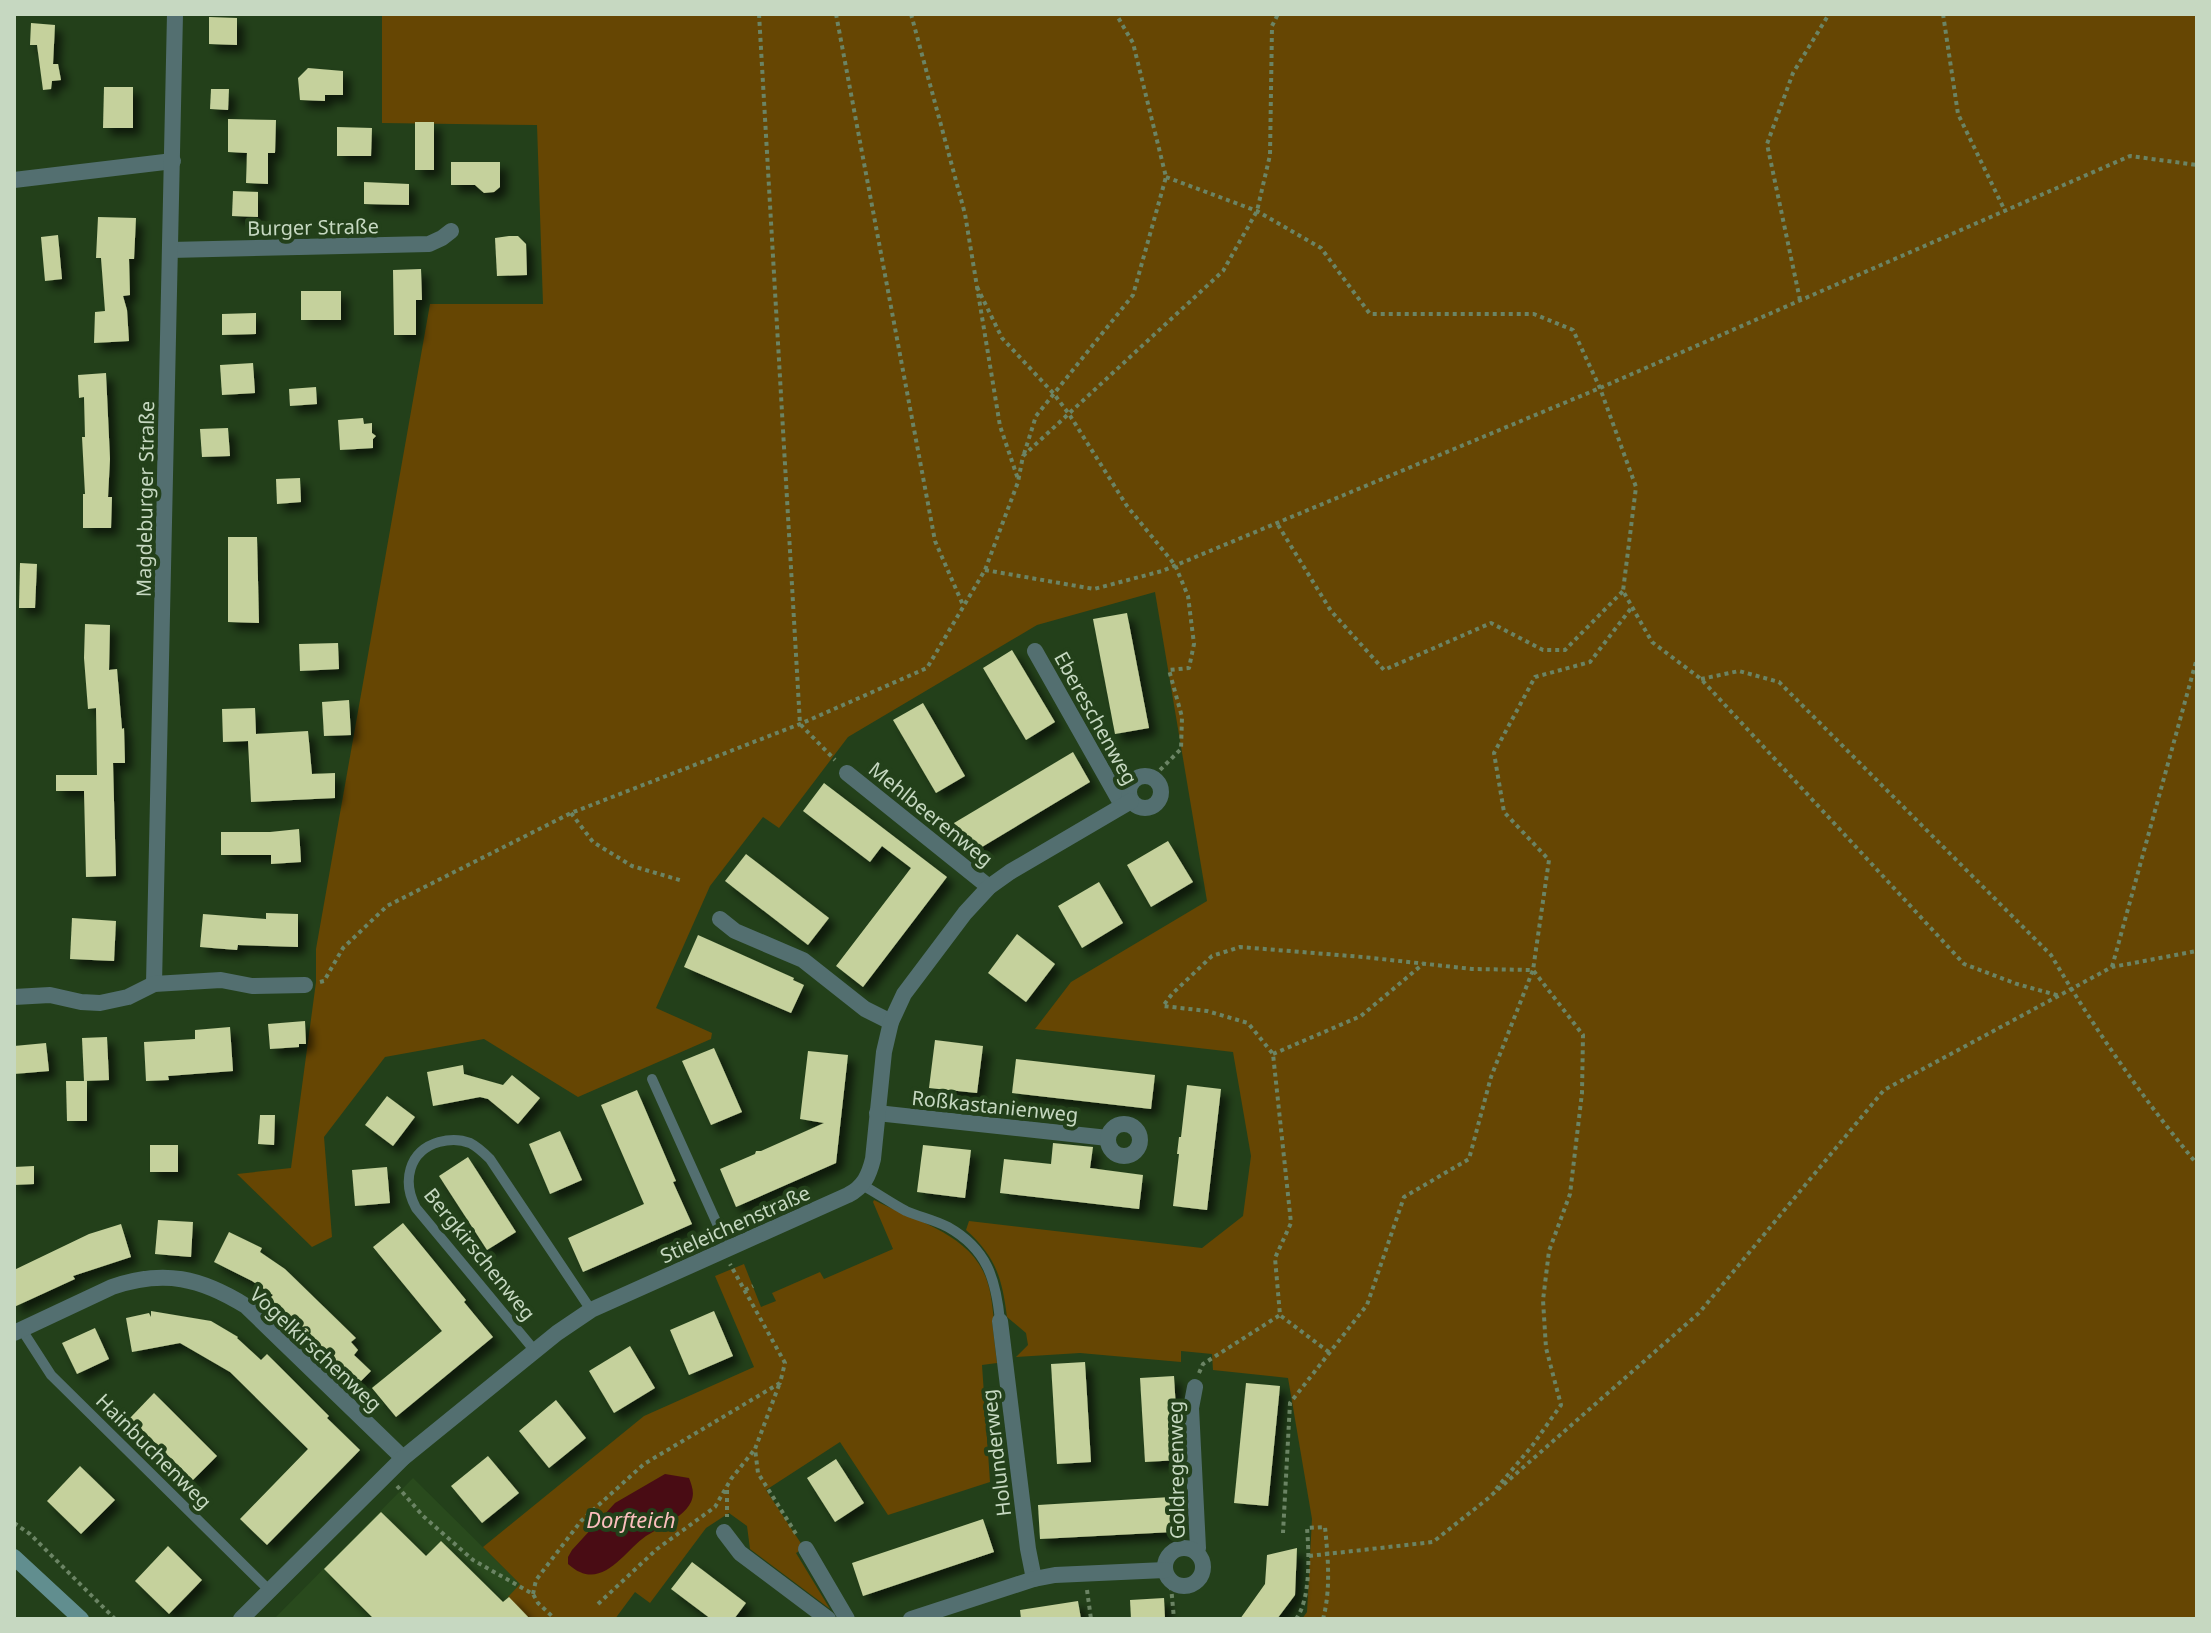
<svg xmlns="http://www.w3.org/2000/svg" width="2211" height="1633" font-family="'Noto Sans',sans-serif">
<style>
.built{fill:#294a1d}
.green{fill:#664603}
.water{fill:#490c14}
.building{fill:#c5d19c;filter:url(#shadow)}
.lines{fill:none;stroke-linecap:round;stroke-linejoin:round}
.path{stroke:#6b8464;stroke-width:4;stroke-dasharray:4 4;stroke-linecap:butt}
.service{stroke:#536f70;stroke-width:10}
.minor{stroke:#536f70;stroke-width:16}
.secondary{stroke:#618e8f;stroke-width:16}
.labels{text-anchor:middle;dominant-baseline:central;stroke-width:8;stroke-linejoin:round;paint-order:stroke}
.street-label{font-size:20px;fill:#c6d8c1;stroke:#23401a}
.water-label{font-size:22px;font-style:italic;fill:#fcbebe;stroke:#23401a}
</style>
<defs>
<filter id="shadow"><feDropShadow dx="7" dy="7" stdDeviation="4" flood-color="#0009"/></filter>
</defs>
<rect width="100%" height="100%" fill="#23401a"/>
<!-- built -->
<path class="built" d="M413,1478L521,1585L508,1597L530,1619H274Z"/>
<!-- green -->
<g class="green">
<path d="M382,14H2197V1619H1302L1307,1612L1312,1519L1288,1378L1213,1370L1212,1354L1181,1351V1362L1080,1353L1016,1357L1028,1345L1026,1333L1007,1317C1002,1278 996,1257 966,1230L969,1221L1202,1248L1243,1216L1251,1156L1233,1052L1035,1029L1071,982L1207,901L1155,592L1037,625L848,737L779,828L763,817L710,886L656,1008L712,1033L711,1039L578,1097L484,1039L385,1057L324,1137L332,1237L312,1247L237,1174L291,1168L316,982V949L430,304H543L537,125L382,123Z"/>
<path d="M874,1200C911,1219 964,1232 983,1271C991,1287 992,1304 994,1321H992L997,1363L982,1365L990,1482L888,1515L840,1442L766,1490L804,1548L796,1553L830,1609L750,1549L747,1526L729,1513L706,1528L650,1603L635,1592L615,1619H530L508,1597L520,1584L483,1547L644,1416L754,1367L715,1276L744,1264L761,1307L776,1301L772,1293L820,1272L824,1279L893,1249L873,1202Z"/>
</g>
<!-- water -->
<path class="water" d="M665,1474L689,1478C692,1486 695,1493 691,1502C684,1517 660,1527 646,1536C623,1552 601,1594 568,1564V1557L572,1550L615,1503Z"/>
<!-- building -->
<g class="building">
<path d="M209,17L237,18V45L209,44Z"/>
<path d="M31,23L55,25L53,64H58L61,80L52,81L51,89L43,90L37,45H30Z"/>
<path d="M308,68L343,71V95H325V101L300,100L298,78Z"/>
<path d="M104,87H133V128H103Z"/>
<path d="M211,89H229L228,110L210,109Z"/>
<path d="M228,119L276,120L275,153H268V184L246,183L247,153L228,152Z"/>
<rect x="415" y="122" width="19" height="48"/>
<path d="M337,127L372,128L371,156H337Z"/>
<path d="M451,162H500V187L494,192L484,193L475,185H451Z"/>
<path d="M364,182L409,184V205L364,204Z"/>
<path d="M233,191L258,192V217L232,216Z"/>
<path d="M98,217L136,218L134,259H129L130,295L123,296L127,310L129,341L94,343L95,312L105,311L101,258H96Z"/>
<path d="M58,235L62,279L45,281L41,237Z"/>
<path d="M509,236H518L526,244L527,275L497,276L495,238Z"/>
<path d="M421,269L422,300H416V335H394L393,270Z"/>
<rect x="301" y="291" width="40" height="29"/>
<path d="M256,313V334L222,335V314Z"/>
<path d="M253,363L255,393L222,395L220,365Z"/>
<path d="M106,373L110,459L108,497H112L111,528H83V494H85L82,437H85L84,397L79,398L78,375Z"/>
<path d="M316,387L317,404L290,406L289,389Z"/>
<path d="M363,418L364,424L372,423V433L376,436L373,439V448L340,450L338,420Z"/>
<path d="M228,428L230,456L202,457L200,429Z"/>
<path d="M300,478L301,502L277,504L276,479Z"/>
<path d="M228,537H257L259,623L228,622Z"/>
<path d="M20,563L37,564L35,608H19Z"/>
<path d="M1127,613L1149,728L1115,734L1093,619Z"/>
<path d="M85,624L110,625L109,670L117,669L122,729L124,728L125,763H113L116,876L86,877L84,791H56V775H97L96,708L88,709L84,658Z"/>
<path d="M338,643L339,669L300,671L299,644Z"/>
<path d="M1012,650L1055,722L1026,740L983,668Z"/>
<path d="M349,700L351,735L324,736L322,702Z"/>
<path d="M923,703L965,776L936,793L893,720Z"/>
<path d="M255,708L256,734L308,731L312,774L335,773V798L251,802L248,741L223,742L222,709Z"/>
<path d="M1073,752L1090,782L972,853L954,823Z"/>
<path d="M824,783L947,877L863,987L836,966L911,868L882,846L870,862L803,811Z"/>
<path d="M299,829L301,862L271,864V855H221V832H270Z"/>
<path d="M1168,841L1193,882L1151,907L1127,865Z"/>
<path d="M746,854L829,918L808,945L725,881Z"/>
<path d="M1099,882L1123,923L1082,948L1058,906Z"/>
<path d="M266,913L298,914V947L238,945L237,950L200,947L203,914L266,919Z"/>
<path d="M72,918L116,921L114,961L70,959Z"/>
<path d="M1017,934L1055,964L1026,1002L988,973Z"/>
<path d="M698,935L794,978L793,980L804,985L791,1013L684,967Z"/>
<path d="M305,1021L306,1044H299V1047L270,1049L268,1024Z"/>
<path d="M230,1027L233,1071L168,1076L169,1080L146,1081L144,1042L195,1039V1030Z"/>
<path d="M107,1037L109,1080L84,1081L82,1038Z"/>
<path d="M935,1040L983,1046L977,1093L929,1088Z"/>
<path d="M46,1043L49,1071L14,1074V1046Z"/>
<path d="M714,1048L742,1112L711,1125L682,1061Z"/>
<path d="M808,1051L848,1055L836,1163L736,1207L720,1169L755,1154L756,1151H761L824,1123L800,1119Z"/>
<path d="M1016,1059L1155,1075L1151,1109L1012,1093Z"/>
<path d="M463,1065L464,1074L503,1085L512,1075L540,1098L518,1124L488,1099L480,1097L433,1106L427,1072Z"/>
<path d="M66,1081H87V1121H67Z"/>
<path d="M1187,1085L1221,1089L1207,1210L1173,1206L1179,1154H1177L1179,1137H1181Z"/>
<path d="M637,1090L676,1181L673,1182L692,1224L583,1272L568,1238L644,1204L601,1105Z"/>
<path d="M387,1096L415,1117L393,1146L365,1125Z"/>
<path d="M260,1115H275L274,1145L258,1144Z"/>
<path d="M560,1131L582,1180L550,1194L529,1144Z"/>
<path d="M1053,1143L1093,1147L1090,1168L1143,1175L1139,1209L1000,1193L1004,1159L1051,1164Z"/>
<rect x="150" y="1145" width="28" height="27"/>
<path d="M923,1145L971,1150L965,1198L917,1192Z"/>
<path d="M468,1157L516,1232L487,1250L439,1176Z"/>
<path d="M34,1166V1184L14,1185V1167Z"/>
<path d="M387,1167L390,1203L355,1206L352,1170Z"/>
<path d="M158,1220L193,1222L191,1257L155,1254Z"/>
<path d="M403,1223L466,1300L464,1302L493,1337L396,1417L372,1388L442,1331L373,1247Z"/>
<path d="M121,1224L131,1257L73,1276L75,1279L14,1307V1270L89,1234Z"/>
<path d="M229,1232L262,1248L260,1252L285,1269L356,1338L351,1342L358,1350L354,1355L371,1371L358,1384L334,1360L332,1362L268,1300L273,1295L252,1281L214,1262Z"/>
<path d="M151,1311L187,1317L186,1319L187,1317L211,1321L238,1337L237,1338L261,1360L267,1354L329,1416L327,1418L360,1450L267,1545L240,1519L308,1449L230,1372L180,1343L132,1352L126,1318L149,1313L151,1317Z"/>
<path d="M714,1311L733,1356L689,1375L670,1330Z"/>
<path d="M95,1328L109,1359L77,1374L62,1343Z"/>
<path d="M630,1346L655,1388L614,1413L589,1371Z"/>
<path d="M1085,1362L1091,1462L1057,1464L1051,1364Z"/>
<path d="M1174,1376L1179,1460L1145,1462L1140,1378Z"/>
<path d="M1246,1383L1280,1386L1268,1506L1234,1503Z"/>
<path d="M154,1393L217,1456L193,1480L130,1418Z"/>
<path d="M556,1400L586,1438L549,1468L519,1431Z"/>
<path d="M488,1456L519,1493L482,1523L451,1486Z"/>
<path d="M836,1459L864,1503L835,1522L807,1478Z"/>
<path d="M80,1466L115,1500L81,1534L47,1501Z"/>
<path d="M1171,1497L1173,1532L1040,1539L1038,1505Z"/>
<path d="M381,1512L426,1556L441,1541L503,1602L509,1597L530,1619H374L324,1569Z"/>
<path d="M983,1519L994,1552L863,1596L852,1563Z"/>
<path d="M168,1546L202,1580L169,1614L135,1581Z"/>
<path d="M1297,1548L1295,1595L1277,1619H1240L1265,1584L1267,1555Z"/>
<path d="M692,1562L746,1603L734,1619H711L671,1589Z"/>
<path d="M1164,1598L1165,1619H1131L1130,1600Z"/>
<path d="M1078,1601L1081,1619H1021L1020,1610Z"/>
</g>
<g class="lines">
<!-- path -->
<g class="path">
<path d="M759,14L800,724L835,760"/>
<path d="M836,14L935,541L963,605"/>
<path d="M911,14L965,214L1000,426L1018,479"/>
<path d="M1943,14L1958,114L2005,211"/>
<path d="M1166,177L1257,211L1321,248L1370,314H1534L1573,330L1600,388L1636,487L1623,591L1652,642L1701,679L1964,964L2017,984L2060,996"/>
<path d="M977,287L1002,338L1054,394L1069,414L1127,506L1175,565L1188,596L1194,644L1189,668L1169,670L1182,717L1181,749L1160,770L1156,780"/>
<path d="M1800,300L1767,144L1793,73L1829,14"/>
<path d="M1024,454L1036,416L1133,295L1166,177L1133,43L1116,14"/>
<path d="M1278,525L1331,611L1384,670L1491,623L1543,650H1565L1623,591"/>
<path d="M985,570L1094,589L1162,571L1600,388L2130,156L2197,165"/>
<path d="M1701,679L1739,671L1779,682L2051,955C2094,1028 2143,1099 2197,1164"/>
<path d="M571,813L593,842L632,866L683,881"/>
<path d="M2112,967L2197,658"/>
<path d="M320,982L324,981L343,948L387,906L571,813L800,724L927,668L985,570L1018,482L1023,456L1223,271L1257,211L1270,155L1272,26L1278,14"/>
<path d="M1273,1054L1361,1016L1423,964"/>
<path d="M745,1290L753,1286"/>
<path d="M1281,1316L1330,1353"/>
<path d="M1199,1373L1203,1364L1280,1315L1275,1258L1291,1223L1273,1054L1248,1023L1207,1011L1163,1006L1172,994L1212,956L1240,947L1363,957L1472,969L1533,970L1491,1077L1469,1159L1404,1197L1367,1305L1290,1403L1283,1533"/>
<path d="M779,1385L755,1449L758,1473L798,1537"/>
<path d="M397,1486L423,1516L473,1560L533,1594L538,1603L555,1619"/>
<path d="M1496,1489L1532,1446L1561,1405L1546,1348L1543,1300L1549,1251L1570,1194L1582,1093L1583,1035L1533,970L1549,860L1504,812L1494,753L1535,677L1590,662L1632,607"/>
<path d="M727,1490V1517"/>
<path d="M14,1523L30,1534L115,1619"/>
<path d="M1309,1556L1433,1542L1486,1500L1699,1313L1884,1090L2112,967L2197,951"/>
<path d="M1171,1586L1174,1619"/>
<path d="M1087,1590L1091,1619"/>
<path d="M533,1594L536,1580L581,1521L644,1464L780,1383L785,1363L730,1264"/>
<path d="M598,1604L657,1549L715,1507L731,1479L755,1449"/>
<path d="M1296,1619C1311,1599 1309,1553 1307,1528L1325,1527C1328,1558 1331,1589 1323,1619"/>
</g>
<!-- service -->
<g class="service">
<path d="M652,1079L728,1248"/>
<path d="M862,1185C877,1193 891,1203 906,1211C920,1217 935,1220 948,1227C987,1249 996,1279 1000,1321"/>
<path d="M22,1330L51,1375L270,1591"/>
<path d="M535,1351L416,1208C402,1182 408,1151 439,1142C450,1139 460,1139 470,1143C478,1147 484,1153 490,1159L591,1310"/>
</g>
<!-- minor -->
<g class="minor">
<path d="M14,180L173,161"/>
<path d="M170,250L429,244L442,238L451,231"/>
<path d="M1035,651L1122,805"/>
<path d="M847,773L989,887"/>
<circle cx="1145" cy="792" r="16"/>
<path d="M720,919L735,931L803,960L865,1009L891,1022"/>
<path d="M154,984L175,14"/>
<path d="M14,997L50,995L81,1002L100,1003L128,997L154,984L221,980L252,986L305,985"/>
<path d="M877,1113L1108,1138"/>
<circle cx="1124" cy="1140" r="16"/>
<path d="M1000,1321L1028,1549L1034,1579"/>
<path d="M14,1333L112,1287C164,1269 201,1278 246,1306L403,1458"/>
<path d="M1195,1387L1191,1408L1198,1548L1196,1552"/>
<path d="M724,1532L740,1553L828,1619"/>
<circle cx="1184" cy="1567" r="19"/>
<path d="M806,1549L847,1619"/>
<path d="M241,1619L403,1458L557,1333L591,1310L848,1195C864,1187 869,1175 873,1159L884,1052L891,1022L904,994L965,913L989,887L1010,872L1131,801"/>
<path d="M911,1619L1034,1579L1055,1575L1165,1570"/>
</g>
<!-- secondary -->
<path class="secondary" d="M14,1557L81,1619"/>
</g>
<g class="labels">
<!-- street labels -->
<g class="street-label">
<text transform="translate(313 227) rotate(-1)">Burger Straße</text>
<text transform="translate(145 499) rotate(-89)">Magdeburger Straße</text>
<text transform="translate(1096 718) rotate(61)">Ebereschenweg</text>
<text transform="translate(931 814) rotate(39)">Mehlbeerenweg</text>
<text transform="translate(995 1106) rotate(6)">Roßkastanienweg</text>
<text transform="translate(735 1224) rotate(-24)">Stieleichenstraße</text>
<text transform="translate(480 1254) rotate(51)">Bergkirschenweg</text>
<text transform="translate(316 1349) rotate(43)">Vogelkirschenweg</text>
<text transform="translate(154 1451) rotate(45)">Hainbuchenweg</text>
<text transform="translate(996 1453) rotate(-97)">Holunderweg</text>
<text transform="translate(1176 1470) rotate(-91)">Goldregenweg</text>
</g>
<!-- water labels -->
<g class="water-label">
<text x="631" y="1519">Dorfteich</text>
</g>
</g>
<!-- border -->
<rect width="2211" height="1633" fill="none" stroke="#c6d8c1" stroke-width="32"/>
</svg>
